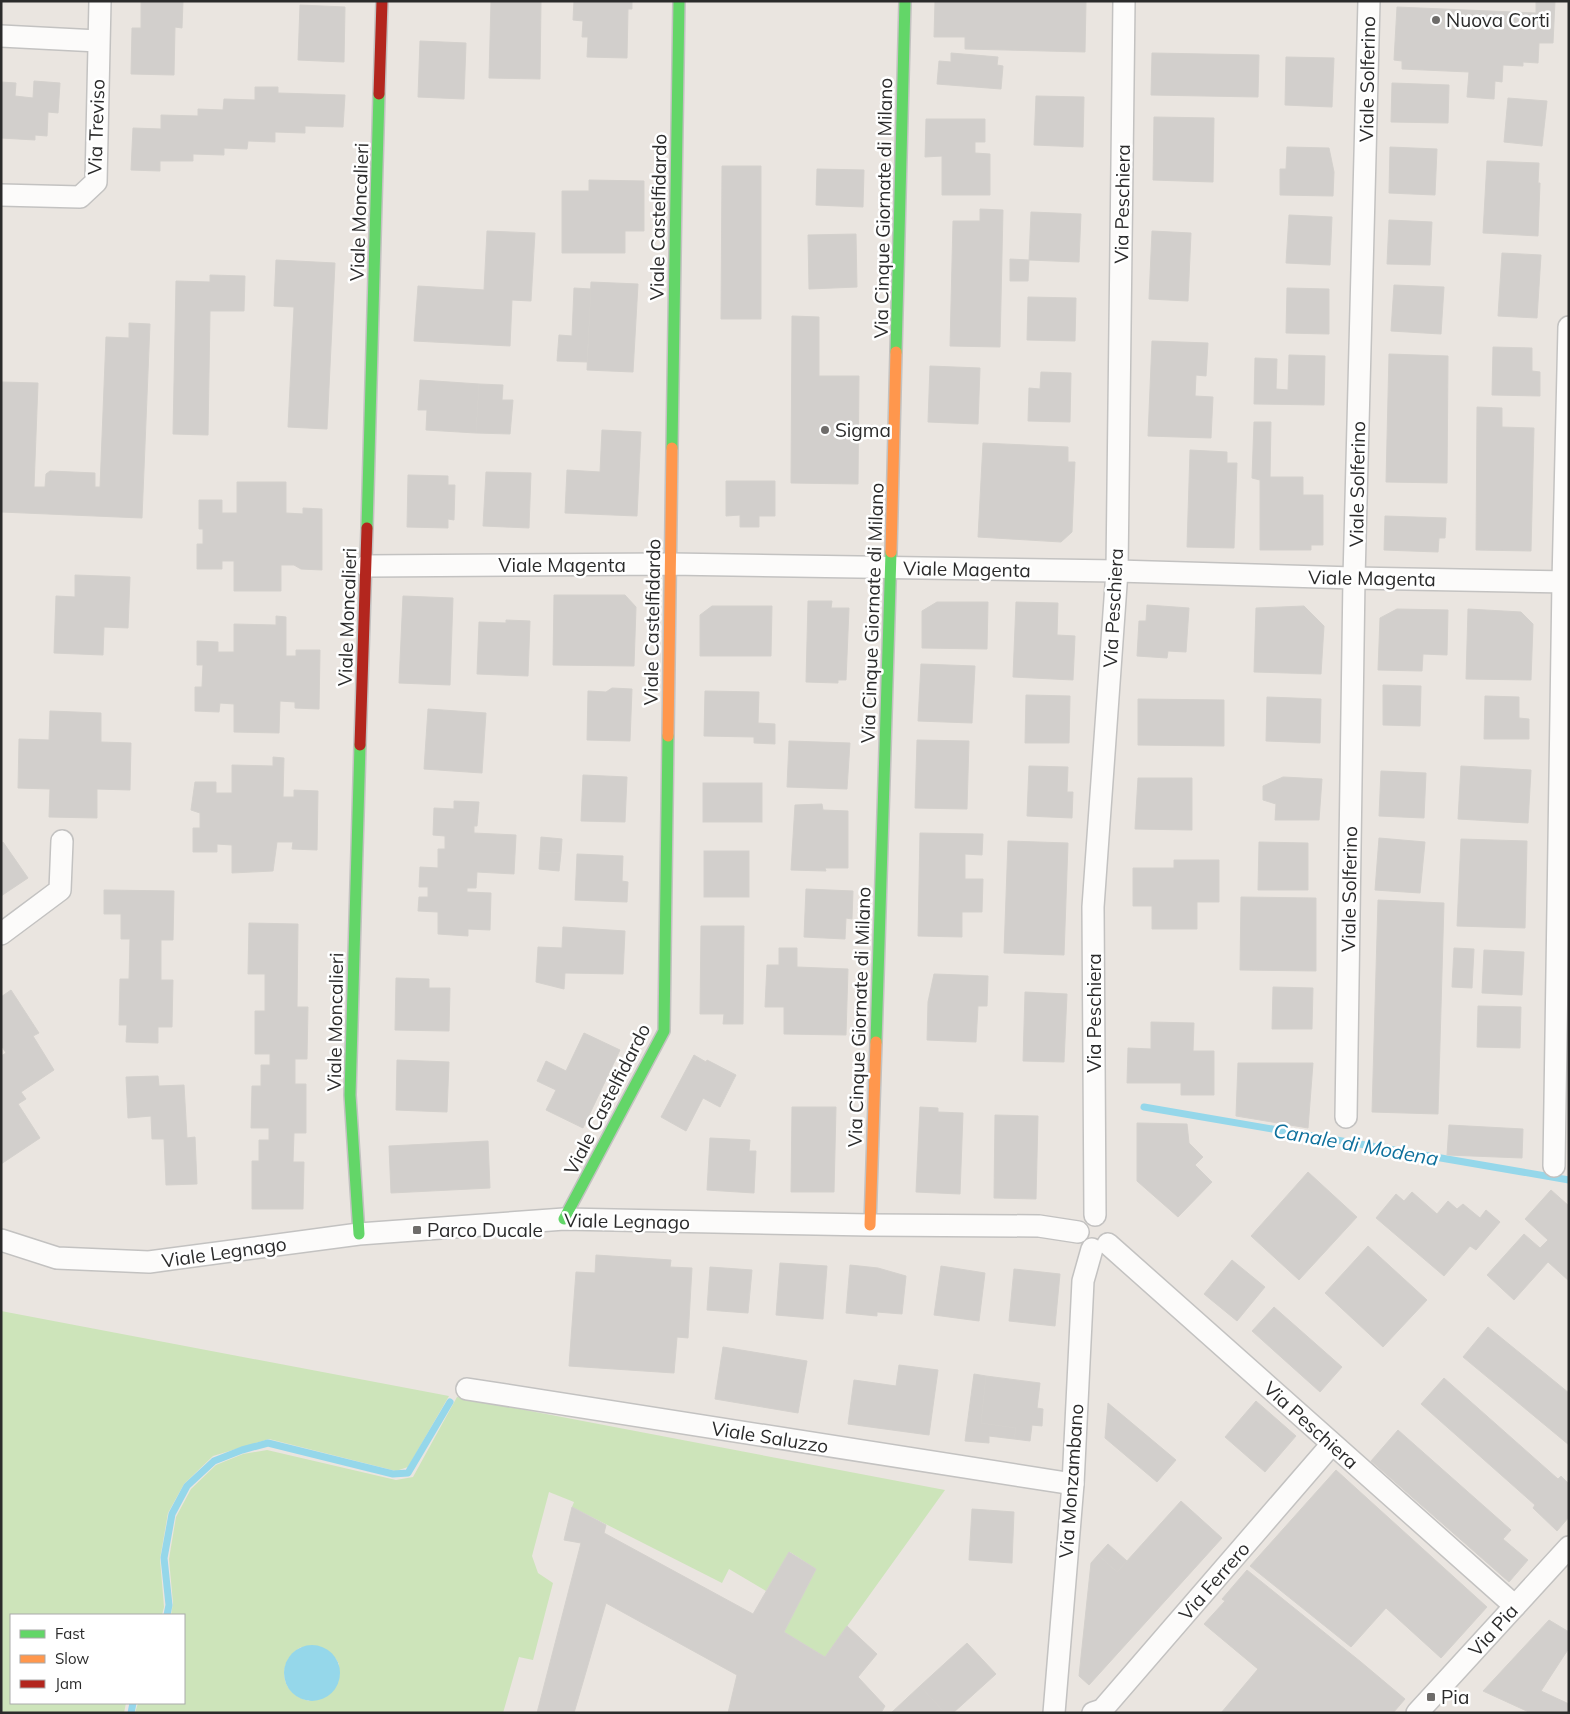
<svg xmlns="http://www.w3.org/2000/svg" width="1570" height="1714" font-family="Mulish,sans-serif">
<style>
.green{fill:#cde4ba;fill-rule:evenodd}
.water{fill:#95d7ea}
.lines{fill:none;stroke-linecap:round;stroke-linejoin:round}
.stream{stroke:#95d7ea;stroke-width:7}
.building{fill:#d2cfcc;stroke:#d4d1cd}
.street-casing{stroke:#c3c2c1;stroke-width:24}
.fast-casing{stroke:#c3c2c1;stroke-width:14}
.slow-casing{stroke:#c3c2c1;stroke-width:14}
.jam-casing{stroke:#c3c2c1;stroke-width:14}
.street{stroke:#fcfbfa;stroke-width:21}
.fast{stroke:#63d668;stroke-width:11}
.slow{stroke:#ff974d;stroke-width:11}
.jam{stroke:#b3261e;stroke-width:11}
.poi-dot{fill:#6e6c6a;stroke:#fff;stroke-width:2}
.labels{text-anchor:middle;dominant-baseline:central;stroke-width:5;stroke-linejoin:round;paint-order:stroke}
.poi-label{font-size:19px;fill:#2b2b2b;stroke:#fff;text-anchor:start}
.street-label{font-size:19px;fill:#2b2b2b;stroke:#fff}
.water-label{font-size:20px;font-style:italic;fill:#0e709c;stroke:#fff}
</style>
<rect width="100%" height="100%" fill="#eae5e0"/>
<!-- green -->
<g class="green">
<path d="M1,1311L449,1396L408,1467L396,1471L269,1439L213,1456L184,1484L168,1513L160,1559L164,1607L162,1615H11V1703H126L124,1713H1Z"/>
<path d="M457,1397L945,1490L825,1657L784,1632L816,1569L790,1552L766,1591L729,1569L722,1583L572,1507L574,1502L549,1492L532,1556L538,1573L553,1583L533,1660L519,1657L503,1713H135L138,1703H184V1615H171L173,1603L169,1559L176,1517L191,1489L216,1465L243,1454L267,1450L396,1480L413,1477ZM301,1647C319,1649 329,1646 339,1664L309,1701C280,1694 275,1663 301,1647Z"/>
</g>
<!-- water -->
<circle class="water" cx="312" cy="1673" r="28"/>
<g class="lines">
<!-- stream -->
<g class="stream">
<path d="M1144,1107L1569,1180"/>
<path d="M167,1615L169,1605L164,1558L172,1514L187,1486L214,1461L242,1450L268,1443L393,1474L408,1473L450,1402"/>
<path d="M131,1713L133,1703"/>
</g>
</g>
<!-- building -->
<g class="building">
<path d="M141,1H183L182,28L175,27L174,75L131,74L132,28H141Z"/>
<path d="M491,1H541L540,79L489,78Z"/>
<path d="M574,1H632V9H628L627,58L587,57L588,37H582L583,21L573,20Z"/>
<path d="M935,1H1086L1085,52L965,49V37H934Z"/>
<path d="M1536,1H1555L1553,43H1539L1538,63L1523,62V66L1503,65L1502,82L1495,81L1494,99L1467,97L1469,72L1402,69V61L1394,60L1397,7L1536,13Z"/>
<path d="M300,5L345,7L344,62L298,60Z"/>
<path d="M420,41L466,43L464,99L418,97Z"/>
<path d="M951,53L998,57L997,65L1003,66L1001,89L937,84L939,61L951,62Z"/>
<path d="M1152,53L1259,55L1258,97L1151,95Z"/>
<path d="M1286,57L1334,58L1332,107L1285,105Z"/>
<path d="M34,81L60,83L58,113L48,112L47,136L35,135V140L1,138V82L16,83L15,96L33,98Z"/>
<path d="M1392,83L1449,85L1448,123L1391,122Z"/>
<path d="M255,87H278V93L345,95L343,127L305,126V133L275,132V142L248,141L247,149L224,148V155L193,154V161H160V171L131,170L133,128L161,129V115L198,116V109L223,110L224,99L255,100Z"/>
<path d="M1036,96L1084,97L1083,147L1034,145Z"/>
<path d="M1508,98L1547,101L1542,146L1504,142Z"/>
<path d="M1154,117L1214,118L1213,182L1153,180Z"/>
<path d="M926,119H985V142H975V153L990,154V195H942V156L925,157Z"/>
<path d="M1287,147L1329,148L1334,172L1333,196L1280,195V169H1286Z"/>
<path d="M1390,147L1437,149L1435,195L1389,193Z"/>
<path d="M1487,161L1539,163L1538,183H1540L1538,236L1483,233Z"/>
<path d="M722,166H761V319H721Z"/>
<path d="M817,169L864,170L863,207L816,205Z"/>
<path d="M589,180L644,181V231H625V253H562V191H589Z"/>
<path d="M980,209L1003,210L1000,347L950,346L953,221H980Z"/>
<path d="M1031,212L1081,214L1079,262L1029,260Z"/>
<path d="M1289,215L1332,217L1330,265L1286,263Z"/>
<path d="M1389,220L1432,222L1430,265L1387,264Z"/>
<path d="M487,231L535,233L531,301L512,300L510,346L414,341L418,286L484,290Z"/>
<path d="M1152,231L1191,233L1188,301L1149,299Z"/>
<path d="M856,234L857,287L809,289L808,235Z"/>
<path d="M1502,253L1541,255L1537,318L1498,316Z"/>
<path d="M1010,259L1029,260L1028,281H1010Z"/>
<path d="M276,260L335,263L327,429L288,427L294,307L274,306Z"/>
<path d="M210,275L245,276L244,311H210L208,435L173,434L176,281L210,282Z"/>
<path d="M591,282L638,284L633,372L587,370Z"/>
<path d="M1394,285L1444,287L1441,334L1391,331Z"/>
<path d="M574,288L591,289L587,362L557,361L559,335L572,336Z"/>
<path d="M1287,288L1329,289V334L1286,333Z"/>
<path d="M1028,297L1076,298L1075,341L1027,340Z"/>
<path d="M792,316L819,317V376H859L858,484L791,483Z"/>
<path d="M129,323L150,324L142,518L1,512L2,382L38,383L34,487H45L46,474L50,471L95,473V487H100L106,337L129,338Z"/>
<path d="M1152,341L1208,343L1206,376L1196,375L1195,396L1213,397L1211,438L1148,436Z"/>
<path d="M1493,347L1532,348V371L1540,372V396L1492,395Z"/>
<path d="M1389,354L1448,356L1447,483L1386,482Z"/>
<path d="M1289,355L1325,356L1324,405L1254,404L1255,358L1277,359L1276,389L1288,390Z"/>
<path d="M930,366L980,368L978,424L928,422Z"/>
<path d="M1041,372L1071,373L1070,422L1028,421L1029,388L1040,389Z"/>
<path d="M420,380L479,384L476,433L426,430L427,410H418Z"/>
<path d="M479,384L503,385L502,400H513L510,434L476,433Z"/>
<path d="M1477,407L1502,408V427L1534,428L1531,551L1476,550Z"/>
<path d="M1254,422H1271L1270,477H1303V495H1323V545H1311V550H1260V480L1252,478Z"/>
<path d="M602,430L641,432L637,516L565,513L567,470L600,472Z"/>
<path d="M983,443L1068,447V462H1075L1072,532L1061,542L978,537Z"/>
<path d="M1190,450L1227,452V463H1237L1234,548L1187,547Z"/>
<path d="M486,472L531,473L529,528L483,526Z"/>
<path d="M408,475L448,476V485H455L454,520L448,519V528L407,527Z"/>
<path d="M726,481H775V516H759V527H740V515L726,516Z"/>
<path d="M237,482H286V513L303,514V508L322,509V570L301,569L294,565H281V591H234V561H222V569H197V544H203V529H199V500H222V513H237Z"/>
<path d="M1385,516L1446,518L1445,538H1439L1438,552L1384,550Z"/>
<path d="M75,575L130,577L128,628L104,627L103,655L54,653L56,596L75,597Z"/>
<path d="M554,595H625L636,607L634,666L553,665Z"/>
<path d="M403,596L453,598L450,685L399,683Z"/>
<path d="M808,601H832L831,608H849L846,680H838V683L806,682Z"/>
<path d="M937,602H988L987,649L922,648V611Z"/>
<path d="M1016,602L1058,603L1057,635L1075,636L1073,680L1013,677Z"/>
<path d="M1147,605L1189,608L1186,652L1168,651L1167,658L1137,656L1139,621H1146Z"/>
<path d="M712,606H772L771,656H700V615Z"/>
<path d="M1304,606L1324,626L1321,674L1254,672L1256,608Z"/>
<path d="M1397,609L1448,610L1447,655L1423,654L1422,671L1378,670L1380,618Z"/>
<path d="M1468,609L1521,612L1533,624L1531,680L1466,679Z"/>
<path d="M276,616L286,617V656H296V650H320L319,709L295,708V702L280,701L279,733L234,732V704L220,703L219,712L195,711V687H202L203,665H197V641L218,642V652H234V624L276,625Z"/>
<path d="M506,620L530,621L528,676L477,674L479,622L506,623Z"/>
<path d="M921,664L975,666L972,723L918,721Z"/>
<path d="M1383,685L1421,686L1420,726L1383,725Z"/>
<path d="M612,688L632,689L630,741L587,740L588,691L606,692Z"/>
<path d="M705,691L759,692L758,723L775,724V744L754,743V737L704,736Z"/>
<path d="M1026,695L1070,696L1069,743H1025Z"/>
<path d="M1485,696L1519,697V718L1529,719V739H1484Z"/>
<path d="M1267,697L1321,699L1320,743L1266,741Z"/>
<path d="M1138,699L1224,700V746L1138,745Z"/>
<path d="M428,709L486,713L482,773L424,769Z"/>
<path d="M50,711L101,713V742L131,743L130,790L97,789V818L49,817L50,789L18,788L19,739L49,740Z"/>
<path d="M917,740L969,741L967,809L915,808Z"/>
<path d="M789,741L850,743L847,789L787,787Z"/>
<path d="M273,757L284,758L283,797H294V790L318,791L317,850L292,849L293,842H277L273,871L232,873V845L217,844V852H193V828H200V813L191,810L195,782H216V793H232V765L273,766Z"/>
<path d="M1029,766L1068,767L1067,792H1073L1072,818L1027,816Z"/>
<path d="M1461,766L1531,770L1528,823L1458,819Z"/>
<path d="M1381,771L1426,773L1424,818L1379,816Z"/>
<path d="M583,775L627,777L625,822L581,821Z"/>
<path d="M1283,777L1322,779L1319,820H1275L1276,804L1263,800V786Z"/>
<path d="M1138,778H1192V830L1135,829Z"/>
<rect x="703" y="783" width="59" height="39"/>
<path d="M454,801L479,802L477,826H474V833L516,835L514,874L477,872L476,888H467V892L491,893L490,930L468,929V936L438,934V912L418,911L419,897H428V887H419L420,867L438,868V849H445V836L433,835L434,808L454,809Z"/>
<path d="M822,804L823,810L848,811V868H825L826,871L791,870L795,805Z"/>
<path d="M920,833L983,834L982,855L965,854V879H983L982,912H962V937L918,936Z"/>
<path d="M541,837L562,839L561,853L540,852Z"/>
<path d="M1379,838L1425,842L1420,893L1375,890Z"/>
<path d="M1461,839L1527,841L1525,928L1457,926Z"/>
<path d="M1008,841L1068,843L1064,955L1004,953Z"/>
<path d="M3,842L28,878L1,896V843Z"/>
<path d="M1259,842L1308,843V890H1258Z"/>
<rect x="704" y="851" width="45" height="46"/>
<path d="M540,852L561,853L559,871L539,869Z"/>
<path d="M577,854L623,856L622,881L628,882L627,902L575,900Z"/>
<path d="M1174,860H1219V902H1197V929H1152V906H1133V868H1174Z"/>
<path d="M806,889L853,891L852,919L846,918L845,939L804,937Z"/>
<path d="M104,890L174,891L173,940H161V980H173L172,1027H158V1043L126,1042L127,1025H119L120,979H129L130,939H121V914H104Z"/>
<path d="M1241,897L1316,898V971L1240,970Z"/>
<path d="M1378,900L1444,903L1438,1114L1372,1112Z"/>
<path d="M249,923L298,924L297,1007H308L307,1059H295V1084H306V1133H294L293,1162H304L303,1209H252V1161H259V1140H269V1128H251L252,1086H261V1065H270V1054H255V1011H265V974H248Z"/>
<path d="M701,926H744L743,1024H723L724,1014H700Z"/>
<path d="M563,927L625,931L623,974L565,973L564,989L536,982L538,947L562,948Z"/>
<path d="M779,948H797V967L848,969L846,1035L784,1034V1007H765L767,965H779Z"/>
<path d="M1454,948L1474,949L1472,988L1452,987Z"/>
<path d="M1484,950L1524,952L1522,995L1482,993Z"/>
<path d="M934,974L988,976L987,1006H978L976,1042L927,1040L928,1002Z"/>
<path d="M396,978L429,979V988H450L449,1031L395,1030Z"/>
<path d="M1273,987L1313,988L1312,1029H1272Z"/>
<path d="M11,990L39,1033L33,1036L54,1070L21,1092L26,1099L18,1104L40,1138L1,1164V1056L6,1053L1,1045V997Z"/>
<path d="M1025,992L1067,994L1064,1062L1023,1061Z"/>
<path d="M1478,1006L1521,1007L1520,1048L1477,1047Z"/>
<path d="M1151,1022L1194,1023L1193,1051H1214V1095H1181V1083H1127L1128,1048L1151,1049Z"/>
<path d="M584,1033L620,1050L583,1128L546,1110L556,1090L537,1081L546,1061L566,1071Z"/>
<path d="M694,1055L706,1062L707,1060L736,1075L720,1107L703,1098L686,1131L661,1117Z"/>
<path d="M397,1060L449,1062L447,1112L396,1110Z"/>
<path d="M1238,1063H1313L1308,1128L1236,1116Z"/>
<path d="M158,1076L159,1086L184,1085L187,1138L195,1137L197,1184L166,1185L164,1139H152L151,1116L128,1118L126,1077Z"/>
<path d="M792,1107H836L834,1192H791Z"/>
<path d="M920,1107L938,1108V1112L963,1113L960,1194L916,1192Z"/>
<path d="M995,1115L1038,1116L1036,1199L994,1198Z"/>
<path d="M1137,1123L1187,1124L1189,1143L1203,1157L1195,1165L1212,1182L1178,1217L1137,1181Z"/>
<path d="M1449,1125L1523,1129L1522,1158L1447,1155Z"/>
<path d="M710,1138L750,1140L749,1151H756L754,1193L707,1190Z"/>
<path d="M488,1141L490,1188L391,1193L389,1146Z"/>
<path d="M1308,1172L1357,1217L1299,1280L1251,1236Z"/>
<path d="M1551,1190L1569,1206V1281L1548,1262L1514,1300L1487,1275L1524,1234L1540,1248L1548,1240L1525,1219Z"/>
<path d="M1412,1192L1437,1214L1448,1201L1457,1209L1463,1204L1480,1218L1486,1210L1500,1222L1476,1250L1470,1246L1444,1276L1376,1218L1396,1194L1404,1201Z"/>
<path d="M1368,1246L1427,1300L1383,1347L1325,1293Z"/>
<path d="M596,1255L671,1260L670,1267L692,1268L688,1338L677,1337L674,1373L569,1366L576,1272L595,1273Z"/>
<path d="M1232,1260L1265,1287L1237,1321L1204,1294Z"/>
<path d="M780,1263L827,1266L823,1319L776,1315Z"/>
<path d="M850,1265L878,1268L906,1276L902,1314L877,1312V1316L846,1313Z"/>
<path d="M941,1266L985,1273L979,1321L934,1315Z"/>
<path d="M710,1267L752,1270L748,1313L707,1310Z"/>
<path d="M1014,1269L1060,1274L1055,1326L1009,1321Z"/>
<path d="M1274,1307L1342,1367L1320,1392L1252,1331Z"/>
<path d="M1488,1327L1569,1393V1445L1463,1357Z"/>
<path d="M723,1347L807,1361L798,1413L715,1399Z"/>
<path d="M899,1365L938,1370L929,1435L848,1424L854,1380L896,1386Z"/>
<path d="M974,1374L986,1376L981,1423L1016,1428L1014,1439L989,1436V1443L965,1441Z"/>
<path d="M986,1376L1040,1383L1037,1408L1043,1409L1042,1426L1032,1425L1030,1441L1014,1439L1016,1428L981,1423Z"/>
<path d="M1444,1378L1558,1479L1561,1476L1569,1484V1517L1557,1531L1533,1508L1535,1505L1421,1404Z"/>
<path d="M1256,1401L1296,1436L1265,1472L1225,1437Z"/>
<path d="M1108,1403L1176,1460L1157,1482L1105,1438Z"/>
<path d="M1398,1430L1511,1530L1503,1539L1528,1560L1509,1582L1371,1461Z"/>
<path d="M1336,1470L1487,1607L1441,1658L1386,1608L1351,1647L1250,1566Z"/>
<path d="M1181,1501L1222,1538L1089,1685L1079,1676L1091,1563L1098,1555L1117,1572Z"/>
<path d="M572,1507L606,1525L604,1533L753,1614L789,1552L816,1569L784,1632L825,1657L847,1626L877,1654L858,1677L885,1706L881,1713H728L737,1675L606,1603L574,1713H537L581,1543L564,1540Z"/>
<path d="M972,1509L1014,1512L1012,1563L969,1560Z"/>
<path d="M1108,1544L1127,1561L1117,1572L1098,1555Z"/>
<path d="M1247,1570L1361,1662L1405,1699L1393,1713H1221L1258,1669L1204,1624L1225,1601L1222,1599Z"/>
<path d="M1549,1620L1569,1632V1648L1541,1691L1569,1704V1713H1531L1483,1691Z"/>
<path d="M967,1643L996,1674L953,1713H945L920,1686Z"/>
<path d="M920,1686L945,1713H891Z"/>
</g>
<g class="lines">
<defs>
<g id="street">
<path d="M1,36L98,41"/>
<path d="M1,195L80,197L96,182L100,1"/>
<path d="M366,566L670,564L1117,571L1354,578L1569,582"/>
<path d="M1,934L60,890L62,841"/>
<path d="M1346,1117L1354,578L1369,1"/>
<path d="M1554,1166L1563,582L1569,327"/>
<path d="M1095,1215L1093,907L1117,571L1124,1"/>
<path d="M1,1240L57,1258L149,1262L359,1234L564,1219L870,1225L1039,1226L1078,1232"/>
<path d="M1108,1244L1515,1606"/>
<path d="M467,1389L1073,1484"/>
<path d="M1054,1713L1073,1484L1083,1281L1092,1249"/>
<path d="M1093,1713L1102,1710L1332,1444"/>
<path d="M1417,1713L1569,1547"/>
</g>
<g id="fast">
<path d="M896,352L905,1"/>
<path d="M672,448L679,1"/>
<path d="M367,528L379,94"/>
<path d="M876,1042L891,552"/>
<path d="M564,1219L664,1031L668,736"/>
<path d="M359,1234L350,1095L360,745"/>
</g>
<g id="slow">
<path d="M891,552L896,352"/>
<path d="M668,736L672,448"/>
<path d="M870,1225L876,1042"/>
</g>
<g id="jam">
<path d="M379,94L382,1"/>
<path d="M360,745L367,528"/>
</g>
</defs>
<!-- street casing -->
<use href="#street" class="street-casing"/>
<!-- fast casing -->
<use href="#fast" class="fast-casing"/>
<!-- slow casing -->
<use href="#slow" class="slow-casing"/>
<!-- jam casing -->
<use href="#jam" class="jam-casing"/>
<!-- street -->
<use href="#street" class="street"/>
<!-- fast -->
<use href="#fast" class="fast"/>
<!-- slow -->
<use href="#slow" class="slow"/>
<!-- jam -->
<use href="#jam" class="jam"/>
</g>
<!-- markers -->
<g class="poi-dot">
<circle cx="1436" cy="20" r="5"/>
<circle cx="825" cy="430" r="5"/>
<rect x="412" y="1225" width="10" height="10" rx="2.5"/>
<rect x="1426" y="1692" width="10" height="10" rx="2.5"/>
</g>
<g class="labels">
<!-- poi labels -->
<g class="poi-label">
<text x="1446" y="20">Nuova Corti</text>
<text x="835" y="430">Sigma</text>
<text x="427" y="1230">Parco Ducale</text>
<text x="1441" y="1697">Pia</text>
</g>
<!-- street labels -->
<g class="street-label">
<text transform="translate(1367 79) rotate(-89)">Viale Solferino</text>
<text transform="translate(96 127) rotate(-88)">Via Treviso</text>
<text transform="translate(1122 204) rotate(-89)">Via Peschiera</text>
<text transform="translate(883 208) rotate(-89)">Via Cinque Giornate di Milano</text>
<text transform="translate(359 212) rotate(-88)">Viale Moncalieri</text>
<text transform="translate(658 217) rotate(-89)">Viale Castelfidardo</text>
<text transform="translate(1357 484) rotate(-89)">Viale Solferino</text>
<text x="562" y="565">Viale Magenta</text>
<text transform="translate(967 569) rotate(1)">Viale Magenta</text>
<text transform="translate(1372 578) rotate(1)">Viale Magenta</text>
<text transform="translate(1113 608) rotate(-87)">Via Peschiera</text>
<text transform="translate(872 613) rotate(-88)">Via Cinque Giornate di Milano</text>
<text transform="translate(347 617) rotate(-88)">Viale Moncalieri</text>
<text transform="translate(652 622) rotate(-89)">Viale Castelfidardo</text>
<text transform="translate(1349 889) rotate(-89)">Viale Solferino</text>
<text transform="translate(1094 1013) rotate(-90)">Via Peschiera</text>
<text transform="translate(859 1017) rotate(-88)">Via Cinque Giornate di Milano</text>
<text transform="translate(335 1022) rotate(-89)">Viale Moncalieri</text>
<text transform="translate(607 1099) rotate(-63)">Viale Castelfidardo</text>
<text transform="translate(627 1221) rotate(1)">Viale Legnago</text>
<text transform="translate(224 1252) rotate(-8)">Viale Legnago</text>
<text transform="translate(1311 1425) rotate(42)">Via Peschiera</text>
<text transform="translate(770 1437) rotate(9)">Viale Saluzzo</text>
<text transform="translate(1071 1481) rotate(-86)">Via Monzambano</text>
<text transform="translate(1214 1581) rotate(-49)">Via Ferrero</text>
<text transform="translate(1493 1630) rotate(-48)">Via Pia</text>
</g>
<!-- water labels -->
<g class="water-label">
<text transform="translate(1356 1144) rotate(10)">Canale di Modena</text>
</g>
</g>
<!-- border -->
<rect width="1570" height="1714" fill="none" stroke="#2b2b2b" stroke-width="5"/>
<!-- legend -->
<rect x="10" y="1614" width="175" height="90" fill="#ffffff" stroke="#aaaaaa"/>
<rect x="20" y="1630" width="25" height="8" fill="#63d668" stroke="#aaaaaa"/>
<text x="55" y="1639" font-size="15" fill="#2b2b2b">Fast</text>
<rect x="20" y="1655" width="25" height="8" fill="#ff974d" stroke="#aaaaaa"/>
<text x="55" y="1664" font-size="15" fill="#2b2b2b">Slow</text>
<rect x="20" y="1680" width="25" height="8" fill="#b3261e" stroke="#aaaaaa"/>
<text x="55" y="1689" font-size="15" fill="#2b2b2b">Jam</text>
</svg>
